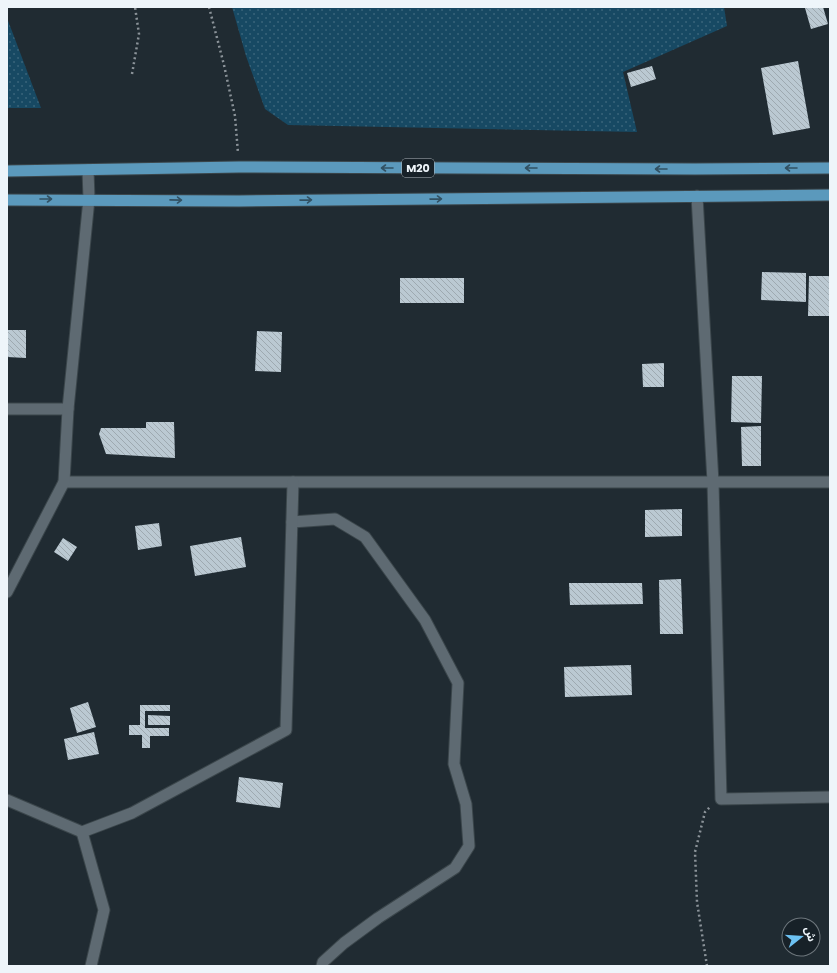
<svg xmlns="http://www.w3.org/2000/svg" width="837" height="973" font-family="Poppins,'Noto Sans Arabic',sans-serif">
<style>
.grass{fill:url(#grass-dots)}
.building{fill:url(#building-back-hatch)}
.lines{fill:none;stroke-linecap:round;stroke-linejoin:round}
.minor-casing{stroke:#3b464b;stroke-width:13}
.primary-casing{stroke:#3b464b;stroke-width:13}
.path{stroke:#8b9399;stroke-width:2.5;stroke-dasharray:2 3;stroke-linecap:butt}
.minor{stroke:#5e6a72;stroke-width:11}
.primary{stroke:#5b99bc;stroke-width:11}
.oneway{stroke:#325163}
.labels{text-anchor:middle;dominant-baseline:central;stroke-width:4;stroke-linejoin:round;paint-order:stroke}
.shield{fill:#172128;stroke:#aeb5bb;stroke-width:1}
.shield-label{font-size:11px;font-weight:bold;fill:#eef5fa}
</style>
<defs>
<pattern id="grass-dots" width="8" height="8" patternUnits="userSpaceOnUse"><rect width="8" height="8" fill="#174963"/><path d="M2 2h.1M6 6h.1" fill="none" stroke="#39647a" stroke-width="1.8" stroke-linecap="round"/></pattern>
<pattern id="building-back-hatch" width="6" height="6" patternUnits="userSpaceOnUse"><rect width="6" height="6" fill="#bbc9d2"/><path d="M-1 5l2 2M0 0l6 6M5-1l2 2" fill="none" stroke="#9ea9b0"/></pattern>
</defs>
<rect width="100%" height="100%" fill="#202b32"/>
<!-- grass -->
<g class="grass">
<path d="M232,7H724L727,26L623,72L637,132L288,125L265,109L246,56Z"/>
<path d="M7,18L41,108H7Z"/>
</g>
<!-- building -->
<g class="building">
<path d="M811,7H823L828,24L811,29L805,8Z"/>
<path d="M798,61L810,128L773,135L761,68Z"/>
<path d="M652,66L656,79L631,87L627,73Z"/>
<path d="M762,272L806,273V302L761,300Z"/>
<path d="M809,276H830V316H808Z"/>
<rect x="400" y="278" width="64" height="25"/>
<path d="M7,330H26V358L7,357Z"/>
<path d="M257,331L282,332L281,372L255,371Z"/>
<path d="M664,363V387H643L642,364Z"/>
<path d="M732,376H762L761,423L731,422Z"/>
<path d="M146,422H174L175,458L106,454L99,434L101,428H146Z"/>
<path d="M761,426V466H742L741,427Z"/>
<path d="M682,509V536L645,537V510Z"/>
<path d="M159,523L162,546L138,550L135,526Z"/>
<path d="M241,537L246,567L195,576L190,546Z"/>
<path d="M63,538L77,547L68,561L54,552Z"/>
<path d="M681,579L683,634H660L659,580Z"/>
<path d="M569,583H642L643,604L570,605Z"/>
<path d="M631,665L632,695L565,697L564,667Z"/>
<path d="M88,702L96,727L77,733L70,708Z"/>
<path d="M140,705H170V711H145V728H169V736H150V748H142V735H129V725H140Z"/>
<path d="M148,715L170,716V725H148Z"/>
<path d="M94,732L99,754L68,760L64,739Z"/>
<path d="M239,777L283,783L280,808L236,802Z"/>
</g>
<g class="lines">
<defs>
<g id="minor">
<path d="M697,196L713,482L721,799L830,797"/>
<path d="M7,409H68"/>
<path d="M64,482H830"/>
<path d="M292,522L335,519L365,537L425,620L458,683L454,764L466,804L469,846L455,868L378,918L344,943L323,962L322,966"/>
<path d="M7,592L64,482L68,409L89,199L88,170"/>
<path d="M7,800L82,832"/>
<path d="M91,966L104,910L82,832L132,813L286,730L293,482"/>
</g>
<g id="primary">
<path d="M7,171L239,167L695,169L830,168"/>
<path d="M7,200L239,201L830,195"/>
</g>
</defs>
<!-- minor casing -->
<use href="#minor" class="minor-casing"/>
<!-- primary casing -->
<use href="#primary" class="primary-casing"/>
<!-- path -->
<g class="path">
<path d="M209,7L224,65L235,116L238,153"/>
<path d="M132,74L139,34L135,7"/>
<path d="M707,966L697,902L695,852L705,812L710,807"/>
</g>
<!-- minor -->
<use href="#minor" class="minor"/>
<!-- primary -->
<use href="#primary" class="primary"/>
</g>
<!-- one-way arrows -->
<defs><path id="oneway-shaft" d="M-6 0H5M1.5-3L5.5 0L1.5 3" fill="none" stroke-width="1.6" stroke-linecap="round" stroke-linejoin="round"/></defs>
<g class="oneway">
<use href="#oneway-shaft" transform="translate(387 168) rotate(-180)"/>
<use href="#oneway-shaft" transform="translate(531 168) rotate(-180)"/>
<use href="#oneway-shaft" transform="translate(791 168) rotate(180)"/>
<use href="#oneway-shaft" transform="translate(661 169) rotate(-180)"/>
<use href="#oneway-shaft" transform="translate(46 199)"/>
<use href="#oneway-shaft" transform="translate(436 199) rotate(-1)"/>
<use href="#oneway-shaft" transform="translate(176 200) rotate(1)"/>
<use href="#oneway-shaft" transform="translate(306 200) rotate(-1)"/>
</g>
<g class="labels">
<!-- shield labels -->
<rect class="shield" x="402" y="159" width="32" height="18" rx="3"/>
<g class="shield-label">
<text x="418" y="168">M20</text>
</g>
</g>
<!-- border -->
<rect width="837" height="973" fill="none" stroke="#eef5fa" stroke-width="16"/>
<!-- north arrow -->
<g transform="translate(801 937) rotate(73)"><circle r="19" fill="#172128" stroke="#6d767c"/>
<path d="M0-3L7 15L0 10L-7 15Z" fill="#6dc2f3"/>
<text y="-6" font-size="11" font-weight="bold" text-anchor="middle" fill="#eef5fa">ش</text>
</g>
</svg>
